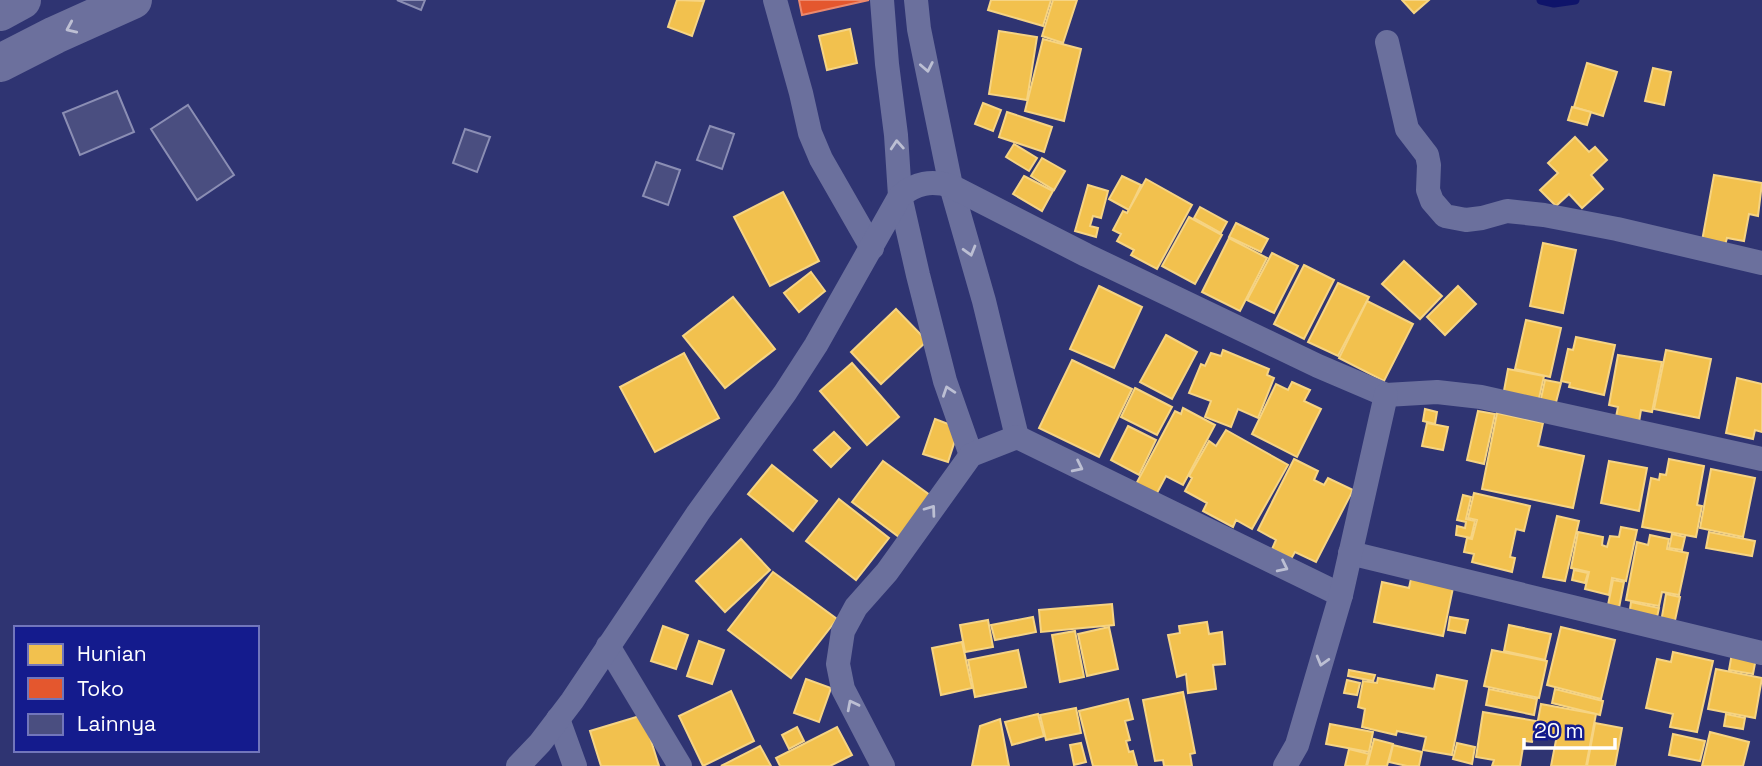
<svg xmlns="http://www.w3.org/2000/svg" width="1762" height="766" font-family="'Space Grotesk',sans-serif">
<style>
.homes{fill:#f2c14e;stroke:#f6d483;stroke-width:2}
.shops{fill:#e4572e;stroke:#ec896d;stroke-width:2}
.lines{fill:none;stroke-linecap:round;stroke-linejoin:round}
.stream{stroke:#0f146a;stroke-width:9}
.building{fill:#4a4e80;stroke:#8b8eb4;stroke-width:2}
.minor{stroke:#6b709d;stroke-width:24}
.trunk{stroke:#6c709d;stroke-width:38}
.oneway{stroke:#bdbfd3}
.oneway2{stroke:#bcbfd3}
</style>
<rect width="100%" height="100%" fill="#2f3472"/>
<!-- homes -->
<g class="homes">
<path d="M677,0L704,1L692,36L668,27Z"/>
<path d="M991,0H1051L1043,26L988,10Z"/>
<path d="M1053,0H1077L1063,43L1042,36Z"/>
<path d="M1402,0H1429L1414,13Z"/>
<path d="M850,29L857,63L827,70L819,36Z"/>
<path d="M999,31L1037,37L1027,100L989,94Z"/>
<path d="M1043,39L1081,49L1064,121L1025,111Z"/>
<path d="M1587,63L1617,72L1603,116L1574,107Z"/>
<path d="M1653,68L1671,72L1664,105L1645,101Z"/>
<path d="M983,103L1001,110L993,131L975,124Z"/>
<path d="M1572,107L1591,112L1587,125L1568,120Z"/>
<path d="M1007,112L1052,127L1044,152L999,137Z"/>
<path d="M1575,137L1589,152L1595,147L1607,160L1591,175L1603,189L1582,208L1569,194L1556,206L1540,190L1558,173L1548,163Z"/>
<path d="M1014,144L1037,158L1029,171L1006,157Z"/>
<path d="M1042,158L1065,171L1054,190L1031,176Z"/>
<path d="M1714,175L1762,183L1758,216L1749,214L1744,241L1727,238L1725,245L1702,241Z"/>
<path d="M1024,176L1053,191L1042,211L1013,194Z"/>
<path d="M1122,176L1141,185L1129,210L1109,199Z"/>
<path d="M1146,179L1192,205L1157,269L1131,255L1134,250L1117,241L1121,234L1113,230L1123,211L1127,213Z"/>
<path d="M1088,185L1108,191L1101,218L1093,216L1090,226L1098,228L1096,237L1075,231Z"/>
<path d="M783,192L819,261L770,286L734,217Z"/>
<path d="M1200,207L1227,222L1221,233L1194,218Z"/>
<path d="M1189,217L1222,235L1195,284L1162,266Z"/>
<path d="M1236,223L1268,239L1261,252L1229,237Z"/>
<path d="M1229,238L1267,258L1240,311L1202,292Z"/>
<path d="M1543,243L1576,250L1563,313L1530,306Z"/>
<path d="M1272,253L1298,266L1274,313L1247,300Z"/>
<path d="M1404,261L1442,296L1420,319L1382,284Z"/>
<path d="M1304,265L1334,280L1304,339L1274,324Z"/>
<path d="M811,272L825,291L799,312L784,293Z"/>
<path d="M1338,283L1369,297L1338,356L1308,342Z"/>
<path d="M1099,286L1142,307L1114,368L1070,349Z"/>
<path d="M1458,286L1476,304L1445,335L1427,317Z"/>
<path d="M733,297L775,349L725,388L683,336Z"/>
<path d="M1367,301L1413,324L1384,381L1339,358Z"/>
<path d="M896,309L927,341L881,384L851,352Z"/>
<path d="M1526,320L1561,328L1550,377L1515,369Z"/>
<path d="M1166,335L1197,352L1172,399L1140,382Z"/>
<path d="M1576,337L1615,345L1604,395L1569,387L1570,383L1561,381L1568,349L1573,350Z"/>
<path d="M1223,350L1269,369L1267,375L1274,378L1258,418L1238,409L1231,427L1205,417L1211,401L1189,393L1201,364L1205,366L1211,353L1221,356Z"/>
<path d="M1666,350L1711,359L1699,418L1654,409Z"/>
<path d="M684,353L719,418L655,452L620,387Z"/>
<path d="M1618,355L1662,362L1652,412L1641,410L1639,422L1616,417L1618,407L1609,405Z"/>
<path d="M1072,360L1132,389L1099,457L1039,428Z"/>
<path d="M852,363L899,417L867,445L820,391Z"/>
<path d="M1508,369L1544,376L1538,403L1503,396Z"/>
<path d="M1737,378L1762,384V432L1755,430L1753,439L1726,433Z"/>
<path d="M1545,380L1561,383L1555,406L1540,403Z"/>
<path d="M1292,382L1310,390L1304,401L1321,409L1297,457L1252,434L1276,384L1288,390Z"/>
<path d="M1135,388L1172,407L1157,435L1121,417Z"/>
<path d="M1183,408L1215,425L1183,485L1166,476L1156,495L1136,484L1175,411L1181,414Z"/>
<path d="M1425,409L1437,412L1435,424L1423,421Z"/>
<path d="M1478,411L1495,414L1484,464L1467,460Z"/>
<path d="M1497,413L1543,423L1538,446L1584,456L1573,508L1482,489Z"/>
<path d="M935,419L959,428L948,462L923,454Z"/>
<path d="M1427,423L1448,427L1443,450L1422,446Z"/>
<path d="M1128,426L1156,440L1139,475L1111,460Z"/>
<path d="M1226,430L1288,465L1252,529L1236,520L1233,527L1203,511L1207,503L1185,491L1192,478L1189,476L1209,441L1216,446Z"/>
<path d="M834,432L850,448L831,467L814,450Z"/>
<path d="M1294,459L1318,471L1314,480L1324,485L1328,478L1353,490L1316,562L1295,552L1291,559L1272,549L1276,540L1258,530Z"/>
<path d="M1669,459L1704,466L1697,505L1702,506L1696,537L1642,527L1651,478L1659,480L1660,474L1666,475Z"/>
<path d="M883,461L934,498L903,540L852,502Z"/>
<path d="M1609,461L1647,468L1639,511L1601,503Z"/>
<path d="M772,465L817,501L793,531L748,494Z"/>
<path d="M1711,469L1755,478L1743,537L1700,528Z"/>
<path d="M1474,493L1530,506L1524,531L1516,529L1510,557L1515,558L1512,572L1472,562L1474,554L1464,552L1467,538L1472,539L1477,520L1468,518Z"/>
<path d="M1463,495L1471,497L1466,519L1475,521L1471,538L1456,535L1457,526L1465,528L1466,522L1457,520Z"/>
<path d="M839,499L889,538L856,580L806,541Z"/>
<path d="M1557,516L1579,521L1565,581L1543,577Z"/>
<path d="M1621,527L1637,530L1626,581L1612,578L1609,595L1585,589L1589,572L1571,568L1578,532L1603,537L1602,545L1607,547L1610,536L1619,537Z"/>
<path d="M1709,532L1755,541L1752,556L1706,548Z"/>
<path d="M1672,534L1685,537L1682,550L1669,548Z"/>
<path d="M1650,535L1669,539L1667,549L1688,553L1679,595L1662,592L1659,606L1626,600L1637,542L1648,545Z"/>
<path d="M741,539L770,570L725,612L696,581Z"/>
<path d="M1574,570L1588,573L1585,583L1572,580Z"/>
<path d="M773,572L837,619L791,678L728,630Z"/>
<path d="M1412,574L1454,583L1443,636L1374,622L1382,582L1409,588Z"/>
<path d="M1613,580L1624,582L1618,613L1607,610Z"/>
<path d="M1666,594L1680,597L1674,625L1661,622Z"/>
<path d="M1631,602L1659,608L1656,622L1629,616Z"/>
<path d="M1112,604L1114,625L1041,632L1039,610Z"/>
<path d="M1033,617L1036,632L995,640L991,625Z"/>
<path d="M1450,617L1468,620L1465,633L1448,630Z"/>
<path d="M988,620L993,647L965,652L960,625Z"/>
<path d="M1207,622L1209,634L1222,632L1225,664L1213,665L1216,689L1188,693L1186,674L1177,677L1168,635L1180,633L1179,626Z"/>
<path d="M1509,625L1551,634L1545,660L1504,651Z"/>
<path d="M663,626L688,635L676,669L651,661Z"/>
<path d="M1109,627L1118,669L1087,676L1078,634Z"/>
<path d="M1561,627L1615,640L1601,699L1547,685Z"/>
<path d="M1075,631L1084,677L1060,682L1052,635Z"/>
<path d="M699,641L724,650L712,684L687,676Z"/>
<path d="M962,642L972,688L941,695L932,648Z"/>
<path d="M1018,650L1026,687L975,697L968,660Z"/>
<path d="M1492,650L1547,661L1539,698L1484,686Z"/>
<path d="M1673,652L1713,661L1697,732L1670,727L1673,714L1646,708L1657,659L1671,662Z"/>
<path d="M1732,653L1756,658L1753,674L1729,670Z"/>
<path d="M1716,669L1762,678L1755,718L1708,709Z"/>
<path d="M1349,670L1375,675L1373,681L1348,676Z"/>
<path d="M1437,675L1467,681L1452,755L1423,750L1426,737L1397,731L1396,735L1362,727L1365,709L1358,707L1363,681L1377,683L1378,678L1434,689Z"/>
<path d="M806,679L831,688L819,722L794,713Z"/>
<path d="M1347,680L1360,683L1357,695L1344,693Z"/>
<path d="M1489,689L1537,699L1534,715L1486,705Z"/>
<path d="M1555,689L1603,701L1600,715L1552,703Z"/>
<path d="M731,691L754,741L703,766L679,716Z"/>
<path d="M1183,692L1195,753L1190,754L1192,766H1164L1163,760L1155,761L1143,700Z"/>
<path d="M1128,699L1133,719L1125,721L1130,740L1126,741L1129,752L1133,751L1137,766H1093L1079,711Z"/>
<path d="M1541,704L1596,714L1586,766H1551L1557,735L1536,731Z"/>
<path d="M1076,708L1081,733L1046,740L1040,715Z"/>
<path d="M1483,712L1536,721L1532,742L1524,741L1520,766H1492L1494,760L1476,757Z"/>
<path d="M1038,714L1044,736L1012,745L1005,722Z"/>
<path d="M1726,714L1745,718L1743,729L1724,726Z"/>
<path d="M643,715L659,766H601L590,731Z"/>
<path d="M1000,719L1009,766H972L980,726Z"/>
<path d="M1595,723L1622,728L1615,766H1587Z"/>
<path d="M1330,724L1373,732L1369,752L1326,744Z"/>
<path d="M797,727L804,741L789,749L782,735Z"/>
<path d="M837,727L852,755L830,766H780L776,758Z"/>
<path d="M1710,732L1749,742L1743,766H1702Z"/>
<path d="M1673,734L1705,741L1700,761L1669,755Z"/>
<path d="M1374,739L1393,744L1387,766H1367Z"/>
<path d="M1081,743L1086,762L1074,765L1070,745Z"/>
<path d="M1457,743L1475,747L1472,764L1453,759Z"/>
<path d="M1393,745L1422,752L1419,766H1407L1389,762Z"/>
<path d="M760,746L771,766H721Z"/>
<path d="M1349,749L1369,754L1366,766H1345Z"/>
</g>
<!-- shops -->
<path class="shops" d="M799,0H869L802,15Z"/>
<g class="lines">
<!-- stream -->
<path class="stream" d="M1541,0L1554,3L1575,0"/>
</g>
<!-- building -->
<g class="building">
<path d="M397,0H425L421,10Z"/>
<path d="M117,91L134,132L80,155L63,113Z"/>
<path d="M188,105L234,175L197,200L151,129Z"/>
<path d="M710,126L734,134L722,169L697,160Z"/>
<path d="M465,129L490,137L477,172L453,163Z"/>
<path d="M656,162L680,170L668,205L643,196Z"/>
</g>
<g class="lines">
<!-- minor -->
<g class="minor">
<path d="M775,0L801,93L810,133L821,159L872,248"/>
<path d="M882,0L887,64L896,135L900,196L918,275L945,381L971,455"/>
<path d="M916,0L919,29L951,186L984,301L1017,437"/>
<path d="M1387,42L1407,129L1427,155L1429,165L1428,190L1432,201L1445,216L1466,220L1482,218L1507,211L1544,215L1617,229L1762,263"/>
<path d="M1350,553L1762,653"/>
<path d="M608,646L680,766"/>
<path d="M558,719L575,766"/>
<path d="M518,766L540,743L572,701L698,513L785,393L816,345L900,196C916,183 931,180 951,186L1086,255L1318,366L1386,395L1437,392L1481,397L1762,459"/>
<path d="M883,766L843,689L838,664L843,631L856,607L887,572L971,455L1017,437L1341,595"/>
<path d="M1285,766L1297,745L1341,595L1386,395"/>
</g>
<!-- trunk -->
<g class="trunk">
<path d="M0,12L22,0"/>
<path d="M0,63L55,35L133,0"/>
</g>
</g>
<!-- one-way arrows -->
<defs><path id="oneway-chevron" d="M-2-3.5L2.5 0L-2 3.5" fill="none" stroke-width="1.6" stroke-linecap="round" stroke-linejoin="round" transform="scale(1.75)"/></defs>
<use class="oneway" href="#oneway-chevron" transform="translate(71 28) rotate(156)"/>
<g class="oneway2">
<use href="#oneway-chevron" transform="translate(927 67) rotate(79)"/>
<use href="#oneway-chevron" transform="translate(897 145) rotate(-94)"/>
<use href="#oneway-chevron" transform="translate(970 251) rotate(74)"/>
<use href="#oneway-chevron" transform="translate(948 391) rotate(-109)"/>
<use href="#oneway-chevron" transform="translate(1078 467) rotate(26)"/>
<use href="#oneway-chevron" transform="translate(931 510) rotate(-54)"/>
<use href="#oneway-chevron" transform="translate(1283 567) rotate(26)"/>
<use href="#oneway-chevron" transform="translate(1322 661) rotate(106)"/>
<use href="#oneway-chevron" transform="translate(852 705) rotate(-117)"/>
</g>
<!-- legend -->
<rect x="14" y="626" width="245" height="126" fill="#141b8d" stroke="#7276bb" stroke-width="2"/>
<rect x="28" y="644" width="35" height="21" fill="#f2c14e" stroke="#7276bb" stroke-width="2"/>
<text x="77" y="661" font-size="21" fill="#ffffff">Hunian</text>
<rect x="28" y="678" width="35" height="21" fill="#e4572e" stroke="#7276bb" stroke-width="2"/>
<text x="77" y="696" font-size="21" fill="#ffffff">Toko</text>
<rect x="28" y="714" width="35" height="21" fill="#4a4e80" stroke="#7276bb" stroke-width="2"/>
<text x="77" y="731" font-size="21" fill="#ffffff">Lainnya</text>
<!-- scale -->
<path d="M1524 738v10h91v-10" fill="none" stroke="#ffffff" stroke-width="3.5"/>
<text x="1534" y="738" font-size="21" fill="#ffffff" stroke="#141b8d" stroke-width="5" paint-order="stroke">20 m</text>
</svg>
